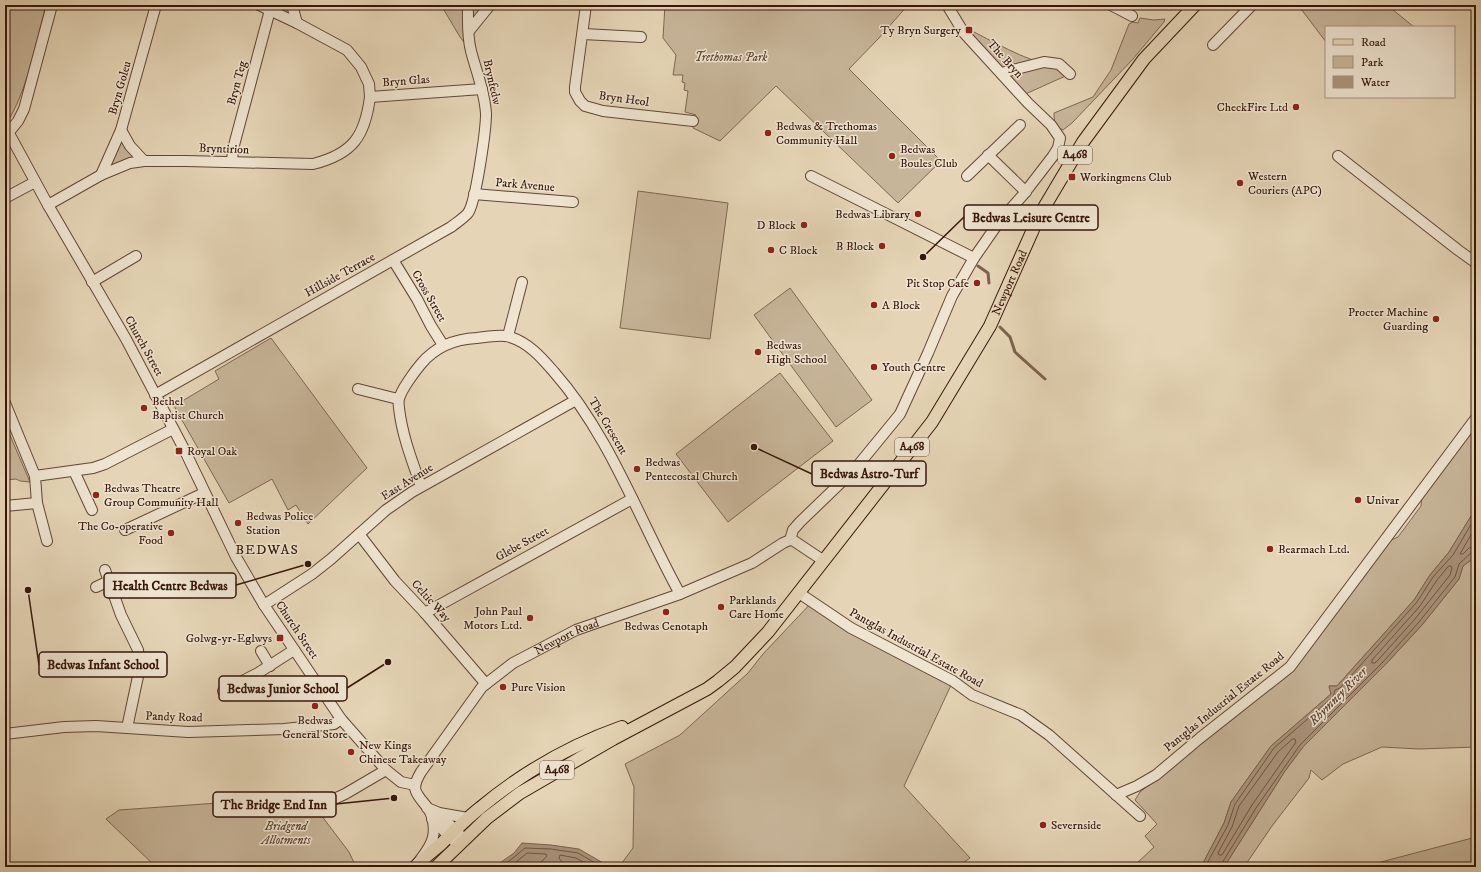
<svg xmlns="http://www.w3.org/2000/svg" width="1481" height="872" font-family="'IM FELL DW Pica',serif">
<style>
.green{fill:#c7b599;stroke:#7f6652}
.water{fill:#aa947c;stroke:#7c624e}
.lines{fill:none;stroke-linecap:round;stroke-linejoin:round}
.shore{stroke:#705543;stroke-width:1}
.stream{stroke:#7c624e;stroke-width:3}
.minor-casing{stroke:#624635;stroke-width:12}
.major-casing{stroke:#37160a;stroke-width:14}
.minor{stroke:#eee4d0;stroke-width:10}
.major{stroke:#e5d5b6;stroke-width:12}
.poi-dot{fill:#8f2418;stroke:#eee4d0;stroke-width:1.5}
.labels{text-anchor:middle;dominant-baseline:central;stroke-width:3;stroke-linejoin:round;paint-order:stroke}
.shield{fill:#eee4d0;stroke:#6e5445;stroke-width:1}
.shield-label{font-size:11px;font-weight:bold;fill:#37160a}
.poi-label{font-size:12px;fill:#37160a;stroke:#eee4d0;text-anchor:start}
.park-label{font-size:12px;font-style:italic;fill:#624635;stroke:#eee4d0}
.street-label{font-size:12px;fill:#37160a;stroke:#eee4d0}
.water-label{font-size:13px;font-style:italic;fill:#654838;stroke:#eee4d0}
.quarter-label{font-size:14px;letter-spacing:1px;fill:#37160a;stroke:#eee4d0}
.leader{fill:none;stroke:#37160a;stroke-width:1.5}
.callout-dot{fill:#37160a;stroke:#eee4d0;stroke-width:1.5}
.callout{fill:#eee4d0;stroke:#37160a;stroke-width:1.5}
.callout-label{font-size:13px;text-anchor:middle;font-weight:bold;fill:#37160a}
</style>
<rect width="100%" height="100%" fill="#e5d5b6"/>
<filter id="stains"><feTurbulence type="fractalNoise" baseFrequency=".005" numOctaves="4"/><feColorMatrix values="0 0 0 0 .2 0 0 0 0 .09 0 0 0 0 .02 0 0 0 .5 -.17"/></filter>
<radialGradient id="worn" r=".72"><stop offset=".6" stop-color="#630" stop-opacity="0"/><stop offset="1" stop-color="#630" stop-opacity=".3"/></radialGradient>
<!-- green -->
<g class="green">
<path d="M5,5H46C36,43 29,83 10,118L5,114Z"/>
<path d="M259,5H292L294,15Z"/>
<path d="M441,5H490L469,31L470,50L460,37Z"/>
<path d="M665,5H908L878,39L849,69L941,161L898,203L776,86L720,141L693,128V121L696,115L685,112L688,91L684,90L685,83L682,82L683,75H673L676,55L663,38Z"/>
<path d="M1298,5H1387L1414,27H1326V42Z"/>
<path d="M1140,18L1154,20L1165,19L1164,22L1133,59L1072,123L1063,130C1055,126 1054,122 1054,113L1093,97L1111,70L1129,24L1133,22L1138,23Z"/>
<path d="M972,31C984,37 1033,64 1044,62L1070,74L1021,96L964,33Z"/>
<path d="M121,130L144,161L101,175Z"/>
<path d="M638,191L728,203L710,339L620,328Z"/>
<path d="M790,288L872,400L836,427L754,315Z"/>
<path d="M271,338L367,468L308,524L296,505L288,510L272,479L229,503L174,406L219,379L215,371Z"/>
<path d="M780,373L833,441L728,522L676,454Z"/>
<path d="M1476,424V508L1449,552L1430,575L1414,600L1337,686H1329L1331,694L1271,746L1231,802L1224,823L1201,867H1133L1154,847L1145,836L1157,824L1135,800L1140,792L1243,711L1288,672L1389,541L1398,537L1421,506L1422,495Z"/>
<path d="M6,426L30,482L20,481L16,479L5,480V427Z"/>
<path d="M1476,553V747L1419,749L1382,747L1343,764L1322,780L1311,770L1309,778L1272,826L1244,867H1224L1285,771L1303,747L1385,665L1422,625L1459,579L1463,566L1471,560Z"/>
<path d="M812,602L953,681L904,786L970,858L957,867H619L633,848L634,787L625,764L680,735L748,673L763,654Z"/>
<path d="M289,798L297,799L315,807L349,852L356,867H156L106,819L119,810Z"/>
<path d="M1476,837V867H1362Z"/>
</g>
<!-- water -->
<g class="water">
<path d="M1476,508V553L1471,560L1463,566L1459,579L1422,625L1385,665L1303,747L1285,771L1224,867H1201L1224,823L1231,802L1271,746L1331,694L1329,686H1337L1414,600L1430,575L1449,552Z"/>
<path d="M522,843L551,845L579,849L610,867H560L552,865L538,867H494L514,853Z"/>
</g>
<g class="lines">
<!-- shore -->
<g class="shore">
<path d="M1476,526L1460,554H1463L1469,548L1476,546"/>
<path d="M1449,566H1451L1452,568L1450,575L1415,619L1379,659L1375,663H1372V660L1420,606L1437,580Z"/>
<path d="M1293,739H1295L1296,742L1252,805L1222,855H1219L1218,853L1232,827L1239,806L1278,752Z"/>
<path d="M502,867L525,848L551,849L578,853L602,867"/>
<path d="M510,867L527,853L546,854L547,856L542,861L541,867"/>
<path d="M562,867V862L559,858L560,855L576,858L592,867"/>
<path d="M1205,867L1228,825L1235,804L1274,748L1333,697L1335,690L1340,688L1417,602L1433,577L1453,555L1476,516"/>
<path d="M1221,867L1222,863L1256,808L1300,745L1382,663L1419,622L1455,577L1459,564L1472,552L1476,551"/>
</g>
<!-- stream -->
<g class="stream">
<path d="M978,266L988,273L989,283"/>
<path d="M1000,327L1010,337L1015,352L1045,379"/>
</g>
<defs>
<g id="minor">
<path d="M259,5L297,23L347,50L361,67L369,84L370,97L482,89"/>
<path d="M292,5L297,23"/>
<path d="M586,5L575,87V92L580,101L585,106L603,111L693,121"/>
<path d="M1111,5L1132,16"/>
<path d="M469,31L490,5"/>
<path d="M583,34L641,37"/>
<path d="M1213,45L1252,5"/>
<path d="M1001,73L1044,62L1059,64L1070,74"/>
<path d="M5,126L48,205L126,339L184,449L236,557L264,605L341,719L386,770L401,782L415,785"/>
<path d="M121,130L130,146L144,161"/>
<path d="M9,132L18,121L24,109L52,5"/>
<path d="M988,155L1026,192"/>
<path d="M1338,156L1458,250L1476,263"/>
<path d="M232,162L233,149L270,10"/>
<path d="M101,175L121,130L156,5"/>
<path d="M811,176L974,258"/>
<path d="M967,176L1020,125"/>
<path d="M474,194L573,202"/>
<path d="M5,198L35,182"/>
<path d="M48,205L101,175L130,163L144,161H186L313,164C353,154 365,136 370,97"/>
<path d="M393,260L417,299L431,326L443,345"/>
<path d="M92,282L136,256"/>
<path d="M508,336L522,282"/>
<path d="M358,389L398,399"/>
<path d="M155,395L451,227C456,223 464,218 468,213C476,202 486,129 486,114C485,92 476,71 471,51C467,36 468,20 468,5"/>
<path d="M5,403L35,476L93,468L105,464L173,429"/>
<path d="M74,471L92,510"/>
<path d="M35,476L37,503L47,541"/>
<path d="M421,486C412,461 402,435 399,408C399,406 398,402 399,399C401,390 415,371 421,364C435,347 455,339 477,338C485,337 502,334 510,337C529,343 541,357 554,372C611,437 639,520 680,594"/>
<path d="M5,506L37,503"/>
<path d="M125,530L204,493"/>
<path d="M359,534L395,581L425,613L486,684"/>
<path d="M790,540L793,530L800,522L855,469L900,414L928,353L952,296L974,258L999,222L1023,195L1053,156L1058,148L1060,138L1051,125L1028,103L964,33L947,5"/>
<path d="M105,570L121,615L138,650L140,667L127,728"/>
<path d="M96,587L109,581"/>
<path d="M799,593L851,628L953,681L972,695L1021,715L1049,735L1140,816"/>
<path d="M264,605L312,574L331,559L386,510L412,492L576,400"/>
<path d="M425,613L632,499"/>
<path d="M261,651L270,666"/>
<path d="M223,691L258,673L294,650"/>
<path d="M5,734L64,727L96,726L188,732L284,729L334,724L341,719"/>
<path d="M1116,795L1137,786L1156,775L1200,738L1290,667L1476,418"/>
<path d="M323,804L345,794L386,770"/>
<path d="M427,808L437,812L461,836"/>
<path d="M439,813L468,818"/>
<path d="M432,819L458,845"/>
<path id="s1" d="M428,867L417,864C423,856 431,847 433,837C435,828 433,815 427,807C416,793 410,790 421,772L482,687L513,663L576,630L680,594L752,563L783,543L790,540L794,541L824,561"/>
</g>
<g id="major">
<path d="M415,867C423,859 431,852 440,845C453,832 466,819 480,808C522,773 571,745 622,727"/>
<path id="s2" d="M436,867L487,818L520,793L613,739L707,689L718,681L735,667L768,632L932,422L990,326L1039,216L1083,142L1144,59L1195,5"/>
</g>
</defs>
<!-- minor casing -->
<use href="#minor" class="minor-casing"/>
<!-- major casing -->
<use href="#major" class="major-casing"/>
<!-- minor -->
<use href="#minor" class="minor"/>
<!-- major -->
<use href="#major" class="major"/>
</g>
<!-- markers -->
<g class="poi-dot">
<rect x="965" y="26" width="8" height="8" rx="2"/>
<circle cx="1296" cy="107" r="4"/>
<circle cx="768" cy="133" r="4"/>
<circle cx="892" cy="156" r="4"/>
<rect x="1068" y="173" width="8" height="8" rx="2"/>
<circle cx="1240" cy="183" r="4"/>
<circle cx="918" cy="214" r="4"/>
<circle cx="804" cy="225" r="4"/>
<circle cx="882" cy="246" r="4"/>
<circle cx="771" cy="250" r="4"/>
<circle cx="977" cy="283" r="4"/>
<circle cx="874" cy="305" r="4"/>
<circle cx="1436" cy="319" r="4"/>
<circle cx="758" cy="352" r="4"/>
<circle cx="874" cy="367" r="4"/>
<circle cx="144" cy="408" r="4"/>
<rect x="175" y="447" width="8" height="8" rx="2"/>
<circle cx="637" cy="469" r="4"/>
<circle cx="96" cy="495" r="4"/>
<circle cx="1358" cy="500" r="4"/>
<circle cx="238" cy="523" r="4"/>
<circle cx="171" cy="533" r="4"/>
<circle cx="1270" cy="549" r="4"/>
<circle cx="721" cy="607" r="4"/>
<circle cx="666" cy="612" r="4"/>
<circle cx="530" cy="618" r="4"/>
<rect x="276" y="634" width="8" height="8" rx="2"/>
<circle cx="503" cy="687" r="4"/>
<circle cx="315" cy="706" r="4"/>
<circle cx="351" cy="752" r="4"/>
<circle cx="1043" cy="825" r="4"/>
</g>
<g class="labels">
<!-- shield labels -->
<g class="shield">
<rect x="1058" y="146" width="34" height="18" rx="3"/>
<rect x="895" y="438" width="34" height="18" rx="3"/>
<rect x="540" y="761" width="34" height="18" rx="3"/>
</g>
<g class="shield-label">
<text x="1075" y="155">A468</text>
<text x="912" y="447">A468</text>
<text x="557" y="770">A468</text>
</g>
<!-- poi labels -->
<g class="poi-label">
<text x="961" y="30" text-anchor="end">Ty Bryn Surgery</text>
<text x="1288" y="107" text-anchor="end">CheckFire Ltd</text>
<text x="776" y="126">Bedwas &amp; Trethomas<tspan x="776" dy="14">Community Hall</tspan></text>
<text x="900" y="149">Bedwas<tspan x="900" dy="14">Boules Club</tspan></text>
<text x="1248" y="176">Western<tspan x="1248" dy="14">Couriers (APC)</tspan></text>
<text x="1080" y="177">Workingmens Club</text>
<text x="910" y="214" text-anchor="end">Bedwas Library</text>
<text x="796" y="225" text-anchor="end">D Block</text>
<text x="874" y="246" text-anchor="end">B Block</text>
<text x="779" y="250">C Block</text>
<text x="969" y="283" text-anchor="end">Pit Stop Cafe</text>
<text x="882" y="305">A Block</text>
<text x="1428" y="312" text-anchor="end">Procter Machine<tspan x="1428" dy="14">Guarding</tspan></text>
<text x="766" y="345">Bedwas<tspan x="766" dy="14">High School</tspan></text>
<text x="882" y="367">Youth Centre</text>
<text x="152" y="401">Bethel<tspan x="152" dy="14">Baptist Church</tspan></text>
<text x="187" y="451">Royal Oak</text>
<text x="645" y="462">Bedwas<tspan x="645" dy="14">Pentecostal Church</tspan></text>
<text x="104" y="488">Bedwas Theatre<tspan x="104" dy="14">Group Community Hall</tspan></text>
<text x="1366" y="500">Univar</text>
<text x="246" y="516">Bedwas Police<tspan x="246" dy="14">Station</tspan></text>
<text x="163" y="526" text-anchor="end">The Co-operative<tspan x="163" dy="14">Food</tspan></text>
<text x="1278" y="549">Bearmach Ltd.</text>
<text x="729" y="600">Parklands<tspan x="729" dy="14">Care Home</tspan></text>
<text x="522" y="611" text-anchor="end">John Paul<tspan x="522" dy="14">Motors Ltd.</tspan></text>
<text x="666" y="626" text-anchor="middle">Bedwas Cenotaph</text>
<text x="272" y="638" text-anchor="end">Golwg-yr-Eglwys</text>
<text x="511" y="687">Pure Vision</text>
<text x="315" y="720" text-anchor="middle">Bedwas<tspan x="315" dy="14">General Store</tspan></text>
<text x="359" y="745">New Kings<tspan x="359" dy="14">Chinese Takeaway</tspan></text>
<text x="1051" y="825">Severnside</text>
</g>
<!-- park labels -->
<g class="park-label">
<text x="731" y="57">Trethomas Park</text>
<text x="286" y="826">Bridgend<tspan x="286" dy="14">Allotments</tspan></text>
</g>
<!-- street labels -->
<g class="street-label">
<text transform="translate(1005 59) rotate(48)">The Bryn</text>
<text transform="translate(406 81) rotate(-4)">Bryn Glas</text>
<text transform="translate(492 82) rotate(77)">Brynfedw</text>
<text transform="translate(237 83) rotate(-75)">Bryn Teg</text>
<text transform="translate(120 88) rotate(-74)">Bryn Goleu</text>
<text transform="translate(624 99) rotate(8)">Bryn Heol</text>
<text transform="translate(224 149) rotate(2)">Bryntirion</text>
<text transform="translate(525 185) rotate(5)">Park Avenue</text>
<text transform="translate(340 275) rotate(-29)">Hillside Terrace</text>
<text stroke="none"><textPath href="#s2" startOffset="836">Newport Road</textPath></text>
<text transform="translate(429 296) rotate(60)">Cross Street</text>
<text transform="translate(144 346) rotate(61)">Church Street</text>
<text transform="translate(608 426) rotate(59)">The Crescent</text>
<text transform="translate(407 482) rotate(-32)">East Avenue</text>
<text transform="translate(522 544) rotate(-29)">Glebe Street</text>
<text transform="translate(431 601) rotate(48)">Celtic Way</text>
<text transform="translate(297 630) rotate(56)">Church Street</text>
<text stroke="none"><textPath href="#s1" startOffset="318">Newport Road</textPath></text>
<text transform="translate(916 648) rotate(29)">Pantglas Industrial Estate Road</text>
<text transform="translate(1224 702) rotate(-39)">Pantglas Industrial Estate Road</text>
<text transform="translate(174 717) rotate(2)">Pandy Road</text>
</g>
<!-- water labels -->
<g class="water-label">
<text transform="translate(1338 696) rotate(-45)">Rhymney River</text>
</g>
<!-- quarter labels -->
<g class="quarter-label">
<text x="267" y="550">BEDWAS</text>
</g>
</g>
<!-- callouts -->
<path class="leader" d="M923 257L964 217M754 447L812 474M308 564L236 585M28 590L39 665M388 662L347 688M394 798L336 804"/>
<g class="callout-dot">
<circle cx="923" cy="257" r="4"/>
<circle cx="754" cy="447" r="4"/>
<circle cx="308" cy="564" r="4"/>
<circle cx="28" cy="590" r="4"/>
<circle cx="388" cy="662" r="4"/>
<circle cx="394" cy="798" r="4"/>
</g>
<g class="callout">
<rect x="964" y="205" width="134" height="25" rx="4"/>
<rect x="812" y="461" width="114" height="25" rx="4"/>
<rect x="104" y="573" width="132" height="25" rx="4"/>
<rect x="39" y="652" width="128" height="25" rx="4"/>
<rect x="219" y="676" width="128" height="25" rx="4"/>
<rect x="213" y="792" width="123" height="25" rx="4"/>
</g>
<g class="callout-label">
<text x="1031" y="222">Bedwas Leisure Centre</text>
<text x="869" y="478">Bedwas Astro-Turf</text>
<text x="170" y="590">Health Centre Bedwas</text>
<text x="103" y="669">Bedwas Infant School</text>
<text x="283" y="693">Bedwas Junior School</text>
<text x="274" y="809">The Bridge End Inn</text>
</g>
<!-- margin -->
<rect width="1481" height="872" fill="none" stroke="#e5d5b6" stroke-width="20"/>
<rect x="6" y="6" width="1469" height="860" fill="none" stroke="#37160a" stroke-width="2"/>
<rect x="10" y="10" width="1461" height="852" fill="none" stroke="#37160a"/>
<!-- legend -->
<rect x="1325" y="26" width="130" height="72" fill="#eee4d0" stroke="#a59281"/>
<rect x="1333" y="39" width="20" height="6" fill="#e5d5b6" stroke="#a59281"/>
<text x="1361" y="46" font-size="12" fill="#37160a">Road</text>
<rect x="1333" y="56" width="20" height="12" fill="#c7b599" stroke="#a59281"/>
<text x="1361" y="66" font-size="12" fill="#37160a">Park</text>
<rect x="1333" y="76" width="20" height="12" fill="#aa947c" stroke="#a59281"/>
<text x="1361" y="86" font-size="12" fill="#37160a">Water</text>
<rect width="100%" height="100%" filter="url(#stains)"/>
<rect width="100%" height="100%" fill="url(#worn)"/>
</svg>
